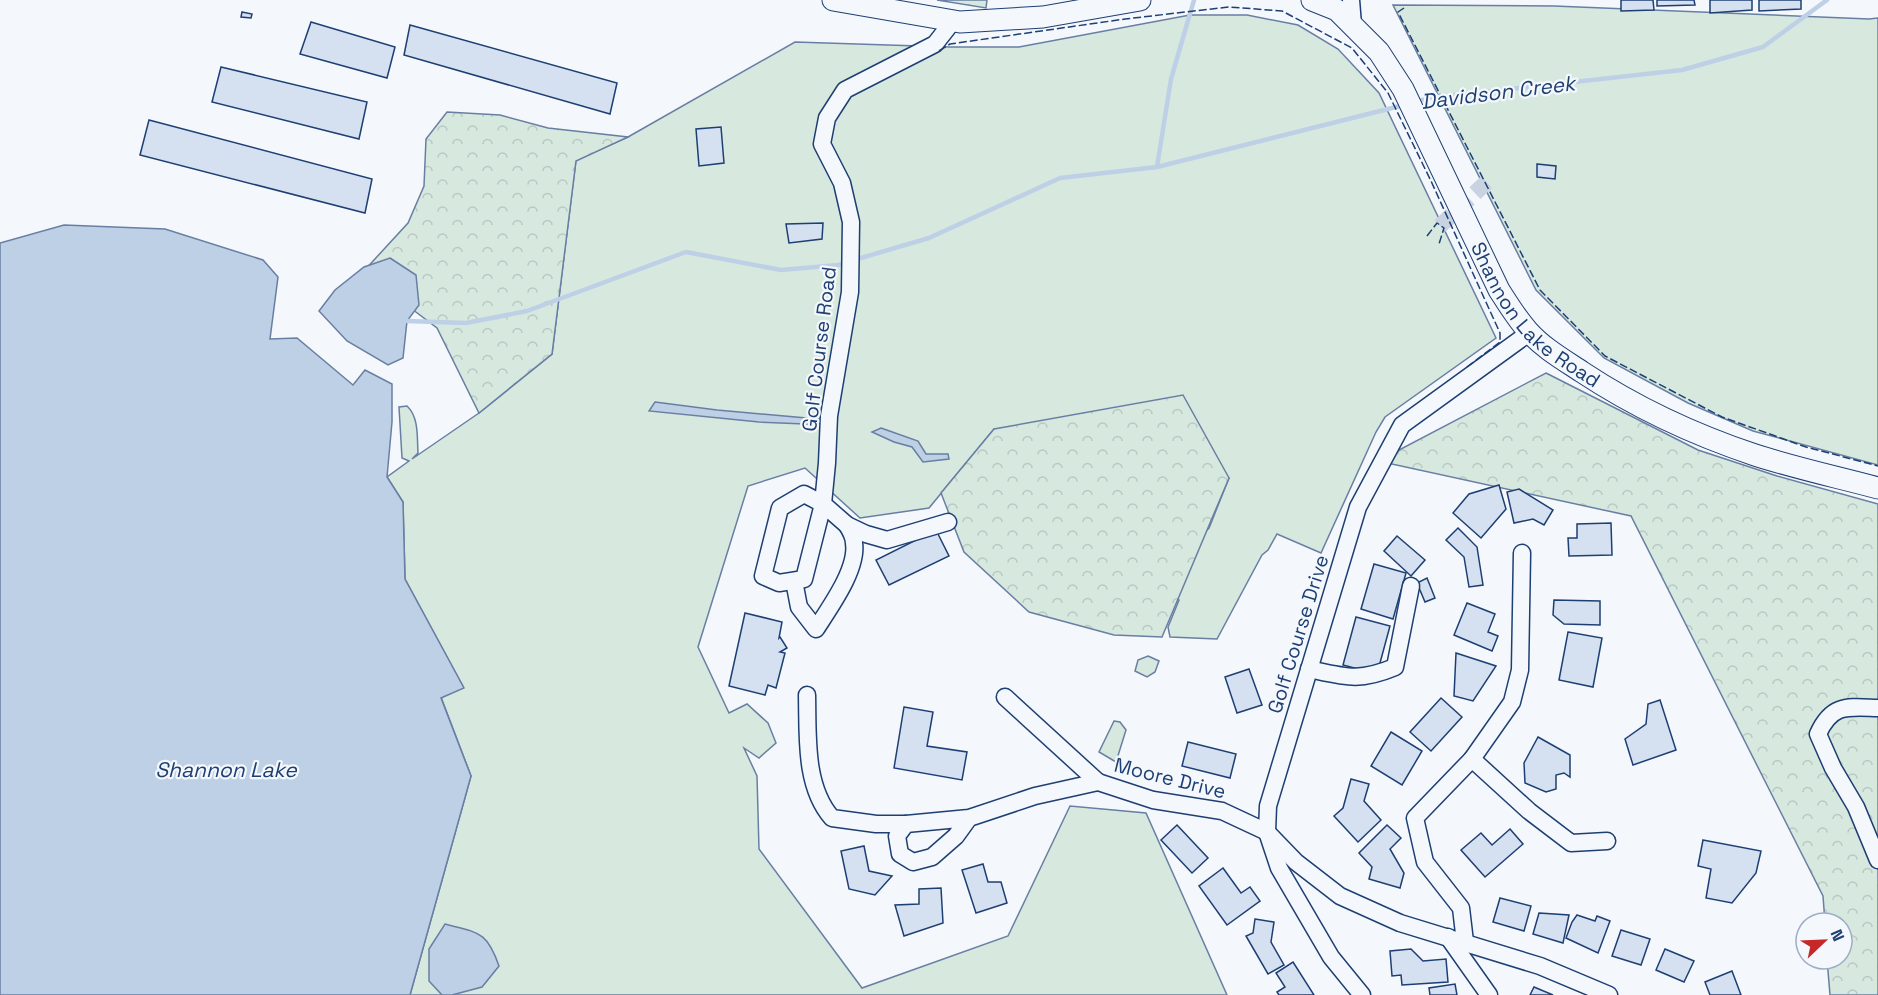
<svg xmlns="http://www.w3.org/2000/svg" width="1878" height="995" font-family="'Space Grotesk',sans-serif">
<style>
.grass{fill:#d7e8df;stroke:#687fa3;stroke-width:1.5}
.forest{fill:url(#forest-crowns);stroke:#687fa3;stroke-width:1.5}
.water{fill:#bed0e5;stroke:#687fa3;stroke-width:1.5}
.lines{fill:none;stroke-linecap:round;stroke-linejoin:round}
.stream{stroke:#bed0e5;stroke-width:4.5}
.building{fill:#d5e0f0;stroke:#1d3f73;stroke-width:1.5}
.minor-tunnel{stroke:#c9d2e0;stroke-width:16;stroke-dasharray:16 8;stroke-linecap:butt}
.minor-casing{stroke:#1d3f73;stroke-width:19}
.major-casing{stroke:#1d3f73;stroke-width:23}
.minor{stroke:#f4f7fb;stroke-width:16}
.major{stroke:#f4f7fb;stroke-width:21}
.fence{stroke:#1d3f73;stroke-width:1.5;stroke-dasharray:8 3;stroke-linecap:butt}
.labels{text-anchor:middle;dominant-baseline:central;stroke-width:4.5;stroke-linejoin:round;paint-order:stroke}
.street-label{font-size:20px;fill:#1d3f73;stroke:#f4f7fb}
.water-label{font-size:21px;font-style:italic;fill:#1d3f73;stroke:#f4f7fb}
</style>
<defs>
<pattern id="forest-crowns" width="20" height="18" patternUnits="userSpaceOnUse" patternTransform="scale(1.5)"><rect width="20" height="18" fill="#d7e8df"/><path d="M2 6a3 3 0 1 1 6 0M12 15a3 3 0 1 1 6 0" fill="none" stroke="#b8c8c3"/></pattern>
</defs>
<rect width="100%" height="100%" fill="#f4f7fb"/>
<!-- grass -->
<g class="grass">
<path d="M1393,5L1554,6L1869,19L1878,18V465L1753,431L1688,403L1604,358L1536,290Z"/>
<path d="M1190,15H1247L1298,25L1338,49L1379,93L1496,338L1385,417L1376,432L1321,553L1277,534L1268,550L1262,555L1217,639L1170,637L1168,627L1179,600L1174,593L1193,544L1209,528L1229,478L994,429L929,508L860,518L805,468L748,486L698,647L729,713L747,704L768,723L776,743L759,758L744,748L757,776L759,849L862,988L1008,936L1070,806L1146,813L1227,995H410L471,776L441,697L463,687L405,579L403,502L387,477L409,461L402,458L399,407L407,406C419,417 417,437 418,453L412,459L479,413L552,354L576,160L628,137L795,42L950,47H1019Z"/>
<path d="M1148,656L1159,661L1155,672L1147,677L1135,671L1138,660Z"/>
<path d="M1114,721L1120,722L1126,730L1116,762L1099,752Z"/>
</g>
<!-- forest -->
<g class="forest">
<path d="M937,0H987L986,8Z"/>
<path d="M447,112L500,115L548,128L628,137L576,161L552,354L479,413L437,328L363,272L408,223L424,186L426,139Z"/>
<path d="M1546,373L1698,450L1777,476L1878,504V995H1830L1827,959H1842V923H1825L1823,896L1631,516L1378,461Z"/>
<path d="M1183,395L1229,478L1162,637L1114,635L1029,612L964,552L941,493L994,429Z"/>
</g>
<!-- water -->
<g class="water">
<path d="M64,225L165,229L263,260L278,277L270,339L297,338L353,385L365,370L392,384V422L387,477L403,502L405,579L464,688L441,698L471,776L410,995H0V243Z"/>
<path d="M390,258L416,275L419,305L407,321L403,358L388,365L347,341L319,311L335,290L364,267Z"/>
<path d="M655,402L717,410L829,420V425L759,422L649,411Z"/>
<path d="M881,428L918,441L926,454H948L949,459L923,462L912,447L894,442L872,432Z"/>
<path d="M445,924C479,933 487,931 499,966L482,987L452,995H442L429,981V949Z"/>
</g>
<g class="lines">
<!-- stream -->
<g class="stream">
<path d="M1415,102L1429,98L1682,70L1763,47L1827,0"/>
<path d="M1157,167L1171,79L1194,0"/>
<path d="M854,260L929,238L1060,178L1157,167L1404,105"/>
<path d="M407,321L466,323L527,311L686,252L781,270L838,265L846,263"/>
</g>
</g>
<!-- building -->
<g class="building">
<path d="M1621,0H1653L1654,10L1621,11Z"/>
<path d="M1657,0H1694L1695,5L1657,6Z"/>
<path d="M1710,0H1752V10L1710,13Z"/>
<path d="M1759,0H1801V9L1759,11Z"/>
<path d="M242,12L252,14L251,18L241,17Z"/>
<path d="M311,22L395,47L387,78L300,54Z"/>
<path d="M410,25L617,83L610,114L404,55Z"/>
<path d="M221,67L367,102L359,139L212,102Z"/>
<path d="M149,120L372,179L365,213L140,155Z"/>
<path d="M721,127L724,163L699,166L696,129Z"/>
<path d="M1537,164L1556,166L1555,179L1537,177Z"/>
<path d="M823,223L822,239L789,243L786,224Z"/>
<path d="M1499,485L1506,509L1481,538L1453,513L1469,494Z"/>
<path d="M1519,489L1553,510L1544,525L1533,519L1514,523L1507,492Z"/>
<path d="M1611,523L1612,555L1569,556L1568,538H1577V524Z"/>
<path d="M1458,528L1477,547L1483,585L1469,587L1464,557L1446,540Z"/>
<path d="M936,530L949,556L889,585L876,560Z"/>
<path d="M1397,536L1425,560L1411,576L1384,551Z"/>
<path d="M1374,564L1406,573L1393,619L1361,609Z"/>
<path d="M1427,578L1435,598L1425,602L1417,583Z"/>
<path d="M1554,600L1600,601V625L1564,624L1553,615Z"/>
<path d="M1467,603L1495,614L1488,632L1498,636L1492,651L1454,635Z"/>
<path d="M745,613L782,622L779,638L780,637L787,648L780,652L785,653L776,688L768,685L765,695L729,686Z"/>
<path d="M1356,617L1390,626L1377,674L1343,665Z"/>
<path d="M1568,632L1602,638L1593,687L1559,680Z"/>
<path d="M1456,653L1496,666L1473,701L1454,696Z"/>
<path d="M1249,669L1262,705L1237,713L1225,677Z"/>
<path d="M1441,698L1462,717L1431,751L1410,732Z"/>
<path d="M1660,700L1676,750L1633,765L1625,739L1646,724L1648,704Z"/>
<path d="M904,707L933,712L927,746L967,752L962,780L894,768Z"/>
<path d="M1391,732L1422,751L1402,785L1371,766Z"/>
<path d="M1538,737L1570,755V777L1564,773L1556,775V789L1546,792L1525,783L1524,763Z"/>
<path d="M1188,742L1236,754L1230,778L1182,766Z"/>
<path d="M1351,779L1369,784L1364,801L1381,820L1358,842L1334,816L1343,808Z"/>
<path d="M1177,825L1208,858L1192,873L1161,840Z"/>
<path d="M1387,825L1401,838L1390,849L1404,873L1400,888L1369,879L1372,867L1359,853Z"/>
<path d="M1510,829L1523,844L1485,877L1461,850L1481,833L1492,845Z"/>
<path d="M1703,840L1761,851L1756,873L1732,903L1706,898L1711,869L1698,866Z"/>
<path d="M864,846L869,871L892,876L875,895L849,889L841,851Z"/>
<path d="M983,864L988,882H1001L1007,903L976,913L962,870Z"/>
<path d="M1223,868L1241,893L1250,887L1260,901L1227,925L1199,886Z"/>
<path d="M941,888L943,923L904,936L895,905L919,904V889Z"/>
<path d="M1500,898L1531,906L1524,931L1493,922Z"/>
<path d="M1539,913L1569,915L1563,943L1533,934Z"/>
<path d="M1577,915L1595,921L1597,916L1610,921L1598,953L1566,938L1572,922Z"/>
<path d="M1255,919L1274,922L1271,942L1284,965L1268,974L1246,936L1253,933Z"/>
<path d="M1621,930L1650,939L1641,965L1612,956Z"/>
<path d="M1411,949L1423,961L1446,959L1448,982L1402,985L1401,975L1392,976L1390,951Z"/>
<path d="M1665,949L1694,961L1684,982L1656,970Z"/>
<path d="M1293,962L1314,995H1279L1277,992L1285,987L1276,973Z"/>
<path d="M1732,971L1741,995H1710L1705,982Z"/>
<path d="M1455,984L1457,995H1430L1429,988Z"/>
<path d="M1534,987L1553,995H1530Z"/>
</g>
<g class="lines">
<!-- minor-tunnel -->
<path class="minor-tunnel" d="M1440,226L1491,178"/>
<defs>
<g id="minor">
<path d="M1351,0L1353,25"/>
<path d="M948,522L887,540L866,534L847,525L823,504L804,494L780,508L763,576L779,583L804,579L823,504L827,463L829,416L850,292L851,222L842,183L822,144L827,118L845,90L935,44L953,21"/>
<path d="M794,581L799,607L816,629C830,607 858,569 854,543C854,537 850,530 847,525"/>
<path d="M1309,669C1346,677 1359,682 1395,667L1411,586"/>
<path d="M807,695C808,735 804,786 832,818L876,824H906"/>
<path d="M1005,697L1098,782"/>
<path d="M1878,708C1848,707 1832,703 1818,734L1833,768L1856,807L1878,860"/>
<path d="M1472,759L1529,811L1571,843L1607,841"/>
<path d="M969,818L956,836L932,857L913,862L900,854L897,836L906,824L969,818L1035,796L1098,782L1153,800L1222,811L1267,832L1296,862L1340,896L1400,923L1540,966L1609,995"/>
<path d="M1448,937L1489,995"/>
<path d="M1465,942L1461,908L1425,862L1415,818L1472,759L1512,702L1520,670L1522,553"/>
<path d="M1362,995L1331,957L1279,868L1267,832L1268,806L1358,507L1402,425L1529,333"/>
</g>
<g id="major">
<path d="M833,0L960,22L1043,17L1140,0"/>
<path id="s1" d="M1312,0L1337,10L1379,52L1403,89L1499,290C1508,304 1517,319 1528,331C1543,348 1564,360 1582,372C1635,407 1695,435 1755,455C1795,468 1837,477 1878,488"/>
</g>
</defs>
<!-- minor casing -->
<use href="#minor" class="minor-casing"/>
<!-- major casing -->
<use href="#major" class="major-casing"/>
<!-- minor -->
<use href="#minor" class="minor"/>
<!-- major -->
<use href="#major" class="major"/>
<!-- fence -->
<g class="fence">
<path d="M1404,8L1398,12L1540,290L1605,356L1722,417L1806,447L1878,466"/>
<path d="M939,51L950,44L1125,19L1229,7L1282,11L1352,48L1388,93L1431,181L1500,333V342L1467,367"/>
<path d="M1427,236L1437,223L1444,228L1439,244"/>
</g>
</g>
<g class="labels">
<!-- street labels -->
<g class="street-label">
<text stroke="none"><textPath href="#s1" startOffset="396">Shannon Lake Road</textPath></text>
<text transform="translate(819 349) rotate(-83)">Golf Course Road</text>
<text transform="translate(1298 634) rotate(-73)">Golf Course Drive</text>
<text transform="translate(1170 778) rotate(14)">Moore Drive</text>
</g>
<!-- water labels -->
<g class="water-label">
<text transform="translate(1498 92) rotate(-7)">Davidson Creek</text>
<text x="226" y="769">Shannon Lake</text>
</g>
</g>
<!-- north arrow -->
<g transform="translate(1824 941) rotate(67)"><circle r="28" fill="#f4f7fb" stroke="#9eadc5" stroke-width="1.5"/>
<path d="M0-4.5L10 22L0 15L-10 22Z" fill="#c62828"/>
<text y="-9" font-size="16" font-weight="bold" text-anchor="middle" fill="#1d3f73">N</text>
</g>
</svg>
